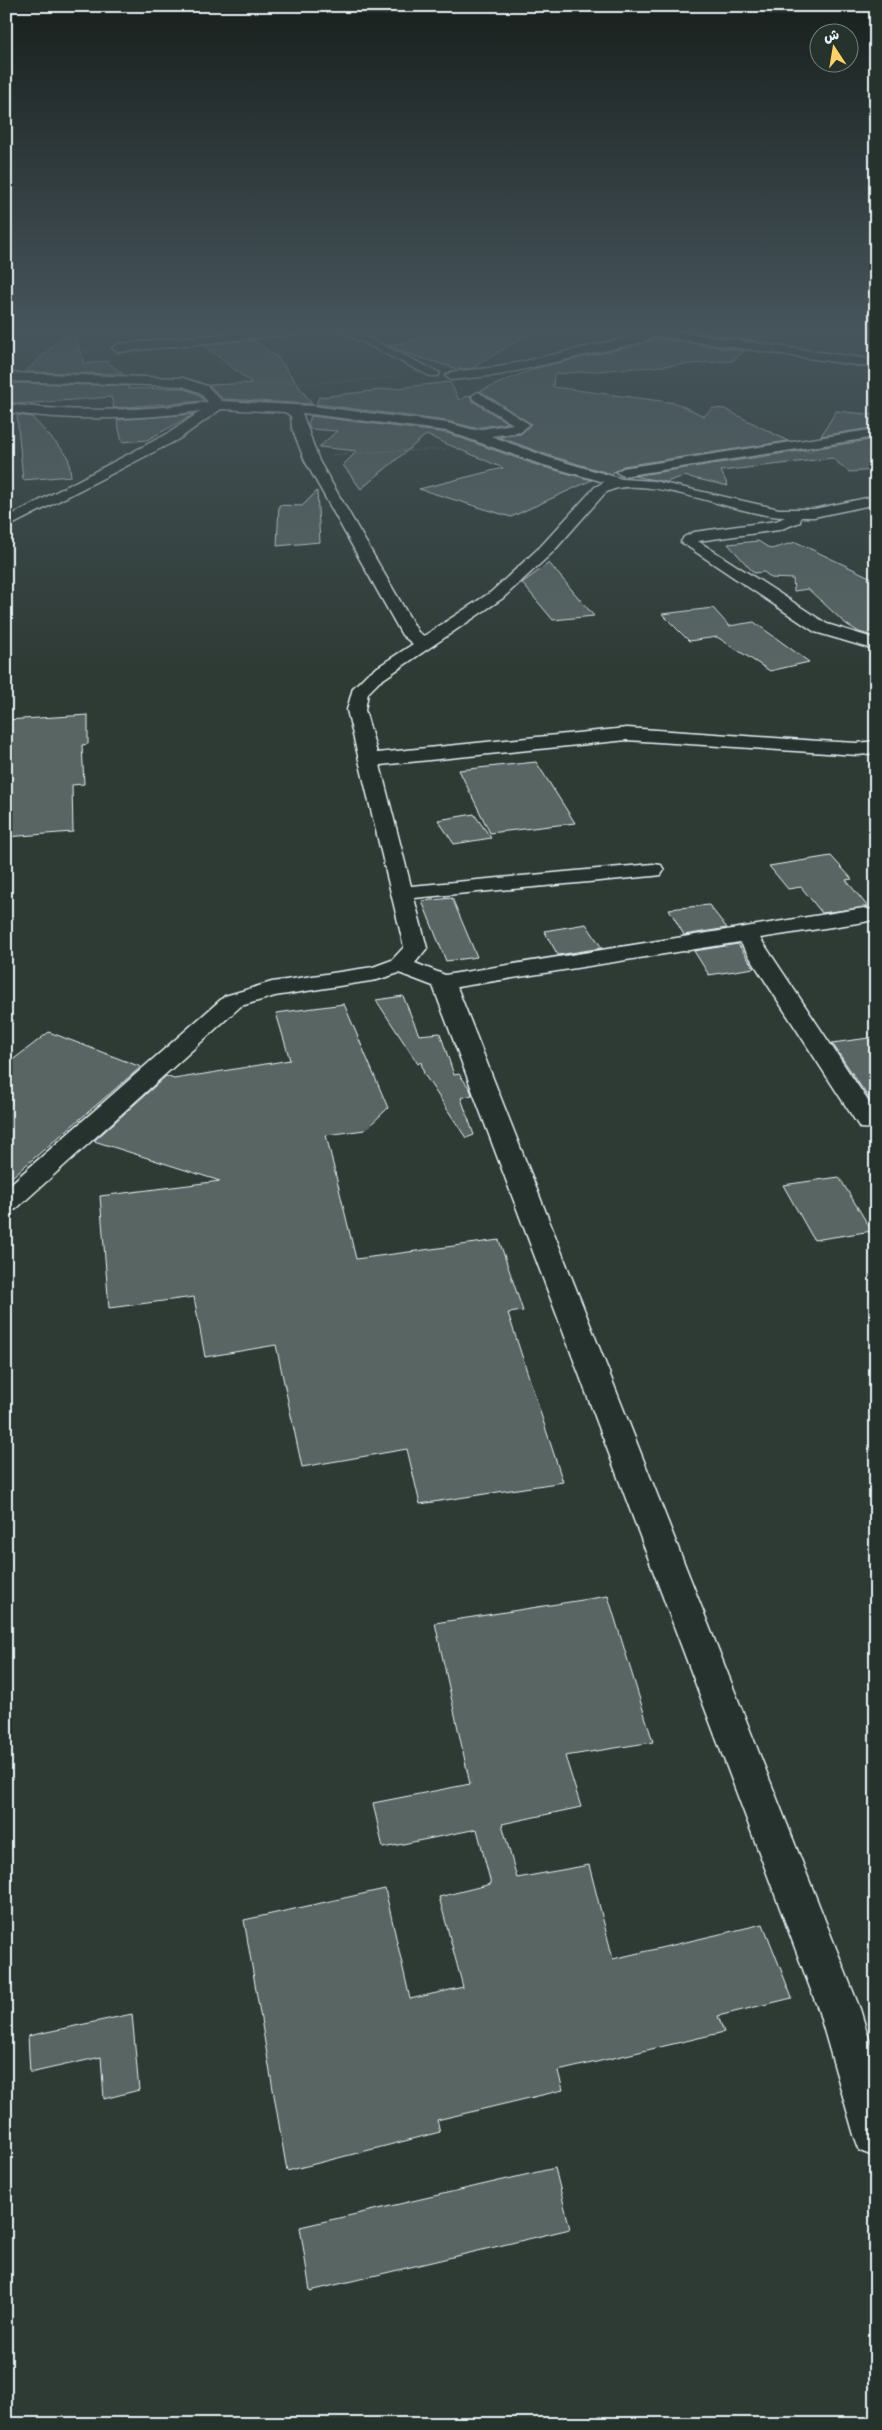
<svg xmlns="http://www.w3.org/2000/svg" width="882" height="2430" font-family="'Playpen Sans','Playpen Sans Arabic',sans-serif">
<style>
.building{fill:#596563;stroke:#e8f1f8}
.lines{fill:none;stroke-linecap:round;stroke-linejoin:round}
.minor-casing{stroke:#e8f1f8;stroke-width:3}
.major-casing{stroke:#e8f1f8;stroke-width:3}
.path{stroke:#e8f1f8;stroke-width:1;stroke-dasharray:0.5 2;stroke-linecap:butt}
.minor{fill:#26332d;fill-rule:evenodd}
.major{fill:#26332d;fill-rule:evenodd}
</style>
<rect width="100%" height="100%" fill="#2e3b35"/>
<filter id="ink" filterUnits="userSpaceOnUse"><feTurbulence type="fractalNoise" baseFrequency=".02" numOctaves="2"/><feDisplacementMap in="SourceGraphic" scale="10" xChannelSelector="R" yChannelSelector="G"/><feConvolveMatrix kernelMatrix="1 2 1 2 8 2 1 2 1" color-interpolation-filters="sRGB"/></filter>
<g filter="url(#ink)">
<!-- building -->
<g class="building">
<path d="M71,330H73L84,364L106,361L123,374L25,372Z"/>
<path d="M424,330H534L473,368L457,369L402,352L389,346L423,337Z"/>
<path d="M682,330H772L758,341Z"/>
<path d="M655,338L745,351L732,361L554,374L553,387L676,403L704,416L713,408L725,409L788,441L623,466L614,472L608,473L548,455L499,437L521,434L531,424L480,391L536,368L642,344Z"/>
<path d="M254,340L278,358L312,404L223,399L209,385L252,383L203,345Z"/>
<path d="M450,382L459,400L470,395L472,401L508,423L475,428L447,421L316,404L319,397Z"/>
<path d="M13,383L129,386L128,389L182,388L198,394L204,401L114,408L111,397L20,404L6,402V389Z"/>
<path d="M836,411L876,415V427L821,436Z"/>
<path d="M194,414L147,440L122,442L117,420Z"/>
<path d="M17,415L32,417L68,456L71,476L23,480Z"/>
<path d="M311,416L447,433L536,465L592,480L511,517L419,489L503,468L426,435L361,489L343,465L357,451L319,447L337,431L310,429L308,424Z"/>
<path d="M876,439V470L849,472L832,458L721,471L728,486L684,476L666,482L633,476L806,450L810,452L812,449Z"/>
<path d="M317,491L320,542L277,546L279,505L302,506Z"/>
<path d="M758,541L771,549L796,542L876,580V637L859,632L846,624L808,589L794,591L793,579L771,578L764,572L754,573L728,544Z"/>
<path d="M549,563L594,616L553,620L522,583Z"/>
<path d="M713,608L729,626L754,622L809,662L770,671L717,637L689,641L662,614Z"/>
<path d="M88,715V744L82,745L84,784L72,785L73,832L6,837V720Z"/>
<path d="M536,762L575,823L490,833L459,770Z"/>
<path d="M474,814L491,838L454,844L438,820Z"/>
<path d="M831,856L852,879L846,880L868,907L822,913L801,887L788,889L769,866Z"/>
<path d="M452,898L477,957L446,961L422,901Z"/>
<path d="M709,905L727,928L684,935L669,909Z"/>
<path d="M586,924L602,948L558,955L544,931Z"/>
<path d="M738,944L754,968L709,975L694,951Z"/>
<path d="M403,996L419,1035L440,1033L454,1075L459,1074L470,1089L472,1095L461,1098L474,1135L466,1138L424,1074L421,1062L418,1064L376,1000Z"/>
<path d="M344,1004L388,1108L365,1130L326,1135L356,1259L499,1240L523,1311L508,1313L563,1482L420,1504L407,1449L302,1467L276,1345L205,1357L194,1297L109,1308L100,1196L220,1181L94,1141L166,1076L174,1079L290,1060L276,1013Z"/>
<path d="M49,1032L141,1067L6,1182V1065Z"/>
<path d="M876,1037V1109L832,1043Z"/>
<path d="M839,1177L872,1231L814,1240L783,1185Z"/>
<path d="M608,1596L653,1742L565,1756L581,1807L502,1824L517,1878L589,1865L613,1959L763,1924L792,1998L718,2016L724,2032L558,2071L563,2090L437,2120L440,2132L287,2171L244,1920L385,1889L410,1999L463,1987L439,1897L491,1884L477,1829L383,1848L373,1803L470,1784L435,1623Z"/>
<path d="M132,2014L139,2090L104,2099L101,2057L30,2073L28,2036Z"/>
<path d="M555,2168L570,2229L310,2291L300,2227Z"/>
</g>
<g class="lines">
<defs>
<g id="minor">
<path d="M263,330H309L304,333L118,352L112,348L118,344Z"/>
<path d="M338,330H353L440,373L438,376H430Z"/>
<path d="M650,330L658,331L660,333L642,342L499,375L451,380L445,376L451,372L499,367L634,336Z"/>
<path d="M6,373L183,378L207,386L222,401L313,406L447,423L475,430L513,424L473,399L472,396L478,392L529,424L521,432L491,436L547,457L622,479L654,481L779,509H814L876,496V504L814,517H801L800,522L779,530L698,541L827,624L876,639V650L815,632L681,542L684,537L694,532L776,521L785,517C741,517 641,470 605,493L553,552L503,598L379,682L368,693L365,710L377,753L627,728L819,741L858,743L876,741V753L858,755L627,740L380,765L411,886L653,864L661,865L664,870L661,875L653,876L414,898L427,948L415,963L445,975L864,908L872,910L875,915L872,920L864,922L760,938L876,1113V1129L860,1128L740,942L457,987L860,2009L876,2062V2157L860,2151L854,2135L818,2009L433,986L399,973L377,980L275,996L241,1006L16,1209L6,1212V1188L225,996L272,982L373,967L392,960L404,947L347,710L353,688L367,674L413,644L402,635L305,461L292,428L291,416L285,412L221,409L179,439L6,528V518L169,433L201,411C136,420 71,421 6,412V404C74,413 141,411 208,402L199,392L182,386L6,381ZM302,413L447,431L537,463L604,482L595,487L541,546L491,592L424,636L418,632L319,461Z"/>
<path d="M876,429V437L623,476L616,472L623,468Z"/>
</g>
<path id="major" d="M632,330H665L876,360V368L637,333Z"/>
</defs>
<!-- minor casing -->
<use href="#minor" class="minor-casing"/>
<!-- major casing -->
<use href="#major" class="major-casing"/>
<!-- path -->
<g class="path">
<path d="M6,335L15,358"/>
<path d="M34,356L98,349"/>
<path d="M246,384L352,381L395,377"/>
<path d="M332,455C370,450 408,452 446,449"/>
</g>
<!-- minor -->
<use href="#minor" class="minor"/>
<!-- major -->
<use href="#major" class="major"/>
</g>
</g>
<!-- sky -->
<linearGradient id="sky" x2="0" y2="1"><stop stop-color="#19201d"/><stop offset="0.49" stop-color="#46555c"/><stop offset="1" stop-color="#46555c" stop-opacity="0"/></linearGradient>
<rect width="882" height="671" fill="url(#sky)"/>
<!-- margin -->
<rect width="882" height="2430" fill="none" stroke="#26332d" stroke-width="25"/>
<rect x="12" y="12" width="857" height="2405" fill="none" stroke="#e8f1f8" stroke-width="2" filter="url(#ink)"/>
<!-- north arrow -->
<g transform="translate(834 48) rotate(348)"><circle r="24" fill="#26332d" stroke="#747f7e"/>
<path d="M0-4L9 19L0 12L-9 19Z" fill="#ffd166"/>
<text y="-8" font-size="14" font-weight="bold" text-anchor="middle" fill="#e8f1f8">ش</text>
</g>
</svg>
